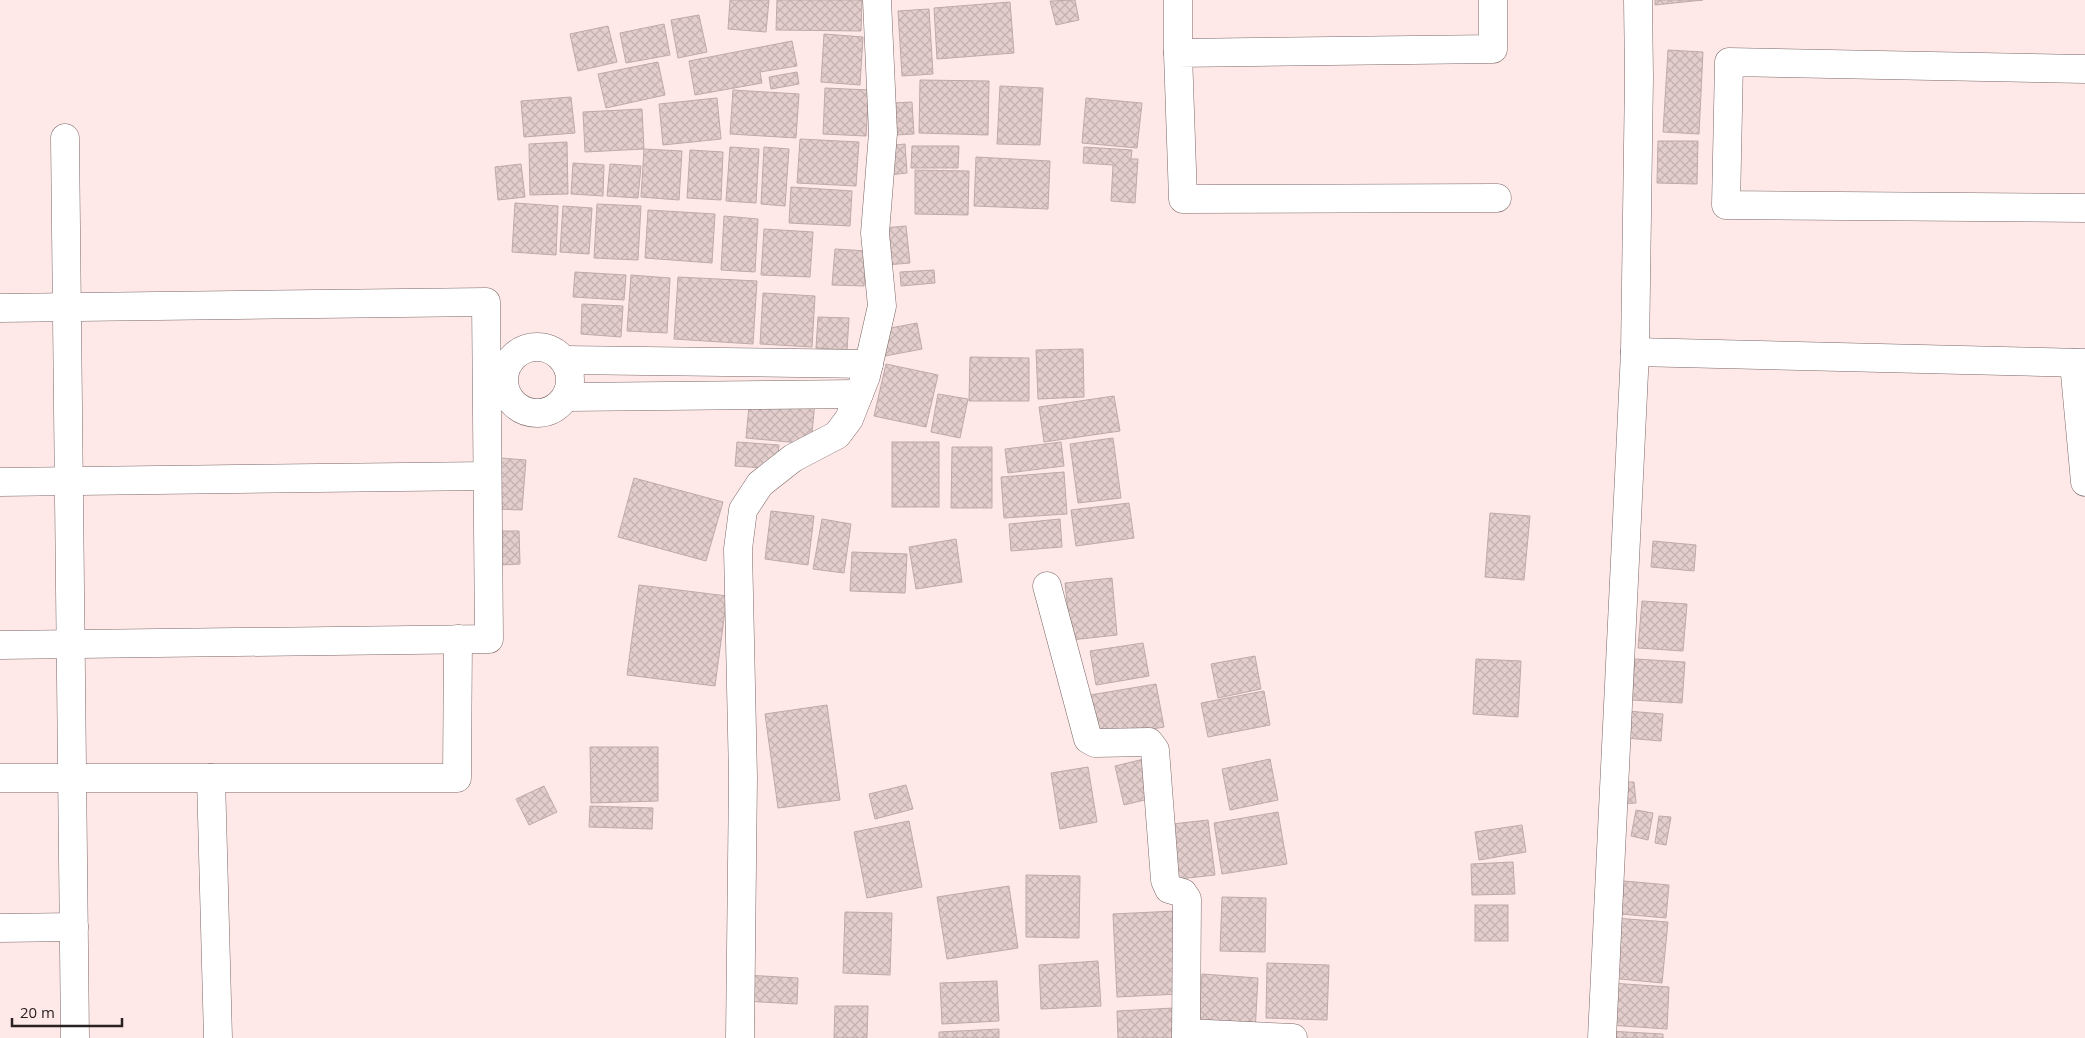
<svg xmlns="http://www.w3.org/2000/svg" width="2085" height="1038" font-family="'Open Sans',sans-serif">
<style>
.building{fill:url(#building-cross-hatch);stroke:#bfaaa9}
.lines{fill:none;stroke-linecap:round;stroke-linejoin:round}
.minor-casing{stroke:#7b6867;stroke-width:29}
.minor{stroke:#fff;stroke-width:28}
</style>
<defs>
<pattern id="building-cross-hatch" width="8" height="8" patternUnits="userSpaceOnUse" patternTransform="scale(1.25)"><rect width="8" height="8" fill="#e3cecd"/><path d="M0 0l8 8M0 8l8-8" fill="none" stroke="#c3b1b0"/></pattern>
</defs>
<rect width="100%" height="100%" fill="#fee9e8"/>
<!-- building -->
<g class="building">
<path d="M730,0H769L766,32L728,29Z"/>
<path d="M777,0H862L861,31L776,30Z"/>
<path d="M1075,0L1079,20L1056,25L1050,1Z"/>
<path d="M1655,0H1703L1655,5Z"/>
<path d="M1010,2L1014,53L937,59L934,8Z"/>
<path d="M929,9L933,74L902,76L898,11Z"/>
<path d="M699,15L707,52L678,58L671,20Z"/>
<path d="M664,24L670,55L626,63L620,33Z"/>
<path d="M608,26L617,62L578,71L570,34Z"/>
<path d="M824,34L863,37L860,85L821,82Z"/>
<path d="M792,41L797,66L760,72L762,83L695,95L689,61Z"/>
<path d="M1668,50L1703,52L1699,134L1663,132Z"/>
<path d="M658,62L665,95L606,108L598,74Z"/>
<path d="M797,72L799,84L771,89L769,77Z"/>
<path d="M920,80L989,81L988,135L919,133Z"/>
<path d="M1000,86L1043,88L1040,145L997,144Z"/>
<path d="M825,88L869,90L866,136L823,134Z"/>
<path d="M733,90L799,94L796,138L730,134Z"/>
<path d="M571,97L575,133L524,137L521,101Z"/>
<path d="M717,98L721,139L663,145L659,104Z"/>
<path d="M1086,98L1142,103L1137,148L1082,143Z"/>
<path d="M912,102L914,134L895,135L893,103Z"/>
<path d="M642,109L644,149L585,152L583,112Z"/>
<path d="M800,139L859,142L856,186L797,183Z"/>
<path d="M1658,141H1698L1697,184L1657,183Z"/>
<path d="M567,142L568,194L530,195L529,144Z"/>
<path d="M905,144L907,173L889,175L886,146Z"/>
<path d="M912,146H959L958,168H911Z"/>
<path d="M730,147L759,149L756,203L726,201Z"/>
<path d="M764,147L789,149L785,206L761,204Z"/>
<path d="M1084,147L1132,150L1131,159H1138L1135,203L1111,201L1113,165L1083,163Z"/>
<path d="M644,149L682,151L679,200L641,197Z"/>
<path d="M690,150L723,152L721,200L687,198Z"/>
<path d="M976,157L1050,161L1048,209L974,206Z"/>
<path d="M573,163L604,165L603,196L571,194Z"/>
<path d="M521,164L525,197L498,200L495,167Z"/>
<path d="M610,164L641,166L638,198L607,196Z"/>
<path d="M915,170L969,171L968,215L915,214Z"/>
<path d="M791,187L852,191L850,226L789,223Z"/>
<path d="M515,203L558,206L556,255L512,252Z"/>
<path d="M597,204L641,206L638,260L594,258Z"/>
<path d="M563,206L592,208L589,254L560,252Z"/>
<path d="M648,210L715,214L712,263L645,258Z"/>
<path d="M724,216L758,219L755,272L721,270Z"/>
<path d="M906,226L910,263L886,265L883,228Z"/>
<path d="M764,229L813,232L810,277L761,275Z"/>
<path d="M835,249L867,251L864,286L832,285Z"/>
<path d="M934,270L935,283L901,286L900,272Z"/>
<path d="M575,272L626,275L624,300L573,297Z"/>
<path d="M631,275L670,278L667,333L627,331Z"/>
<path d="M678,277L757,281L753,344L674,339Z"/>
<path d="M763,293L815,296L812,347L760,344Z"/>
<path d="M582,304L623,306L621,337L581,334Z"/>
<path d="M818,317L849,318L847,350L816,348Z"/>
<path d="M917,323L922,349L885,356L880,330Z"/>
<path d="M1083,349L1084,397L1038,399L1036,350Z"/>
<path d="M970,357L1029,358V401H969Z"/>
<path d="M886,364L938,375L926,427L874,416Z"/>
<path d="M938,394L968,399L960,438L931,432Z"/>
<path d="M750,395L815,401L811,444L746,438Z"/>
<path d="M1114,396L1120,431L1044,442L1039,407Z"/>
<path d="M1113,438L1121,498L1078,503L1070,444Z"/>
<path d="M737,442L779,445L777,469L735,466Z"/>
<rect x="892" y="442" width="47" height="65"/>
<path d="M1061,442L1064,466L1008,473L1005,449Z"/>
<path d="M952,447H992V508H951Z"/>
<path d="M500,458L526,460L522,510L496,509Z"/>
<path d="M1064,472L1067,514L1004,518L1001,477Z"/>
<path d="M634,478L723,502L706,561L618,537Z"/>
<path d="M1129,503L1134,538L1076,546L1071,510Z"/>
<path d="M771,511L814,516L808,565L765,559Z"/>
<path d="M1490,513L1530,516L1524,580L1485,577Z"/>
<path d="M822,519L851,524L844,573L813,569Z"/>
<path d="M1060,519L1062,547L1011,551L1009,524Z"/>
<path d="M499,531H519L520,564L500,565Z"/>
<path d="M956,539L962,582L916,589L909,547Z"/>
<path d="M1653,541L1696,545L1694,571L1651,567Z"/>
<path d="M852,552L907,554L905,593L850,591Z"/>
<path d="M1112,578L1117,635L1071,640L1065,583Z"/>
<path d="M639,585L727,596L715,686L627,675Z"/>
<path d="M1642,601L1687,604L1683,651L1638,648Z"/>
<path d="M1143,643L1149,676L1096,685L1090,651Z"/>
<path d="M1255,656L1261,689L1218,698L1211,664Z"/>
<path d="M1476,659L1521,661L1518,717L1473,714Z"/>
<path d="M1635,659L1685,662L1682,703L1632,700Z"/>
<path d="M1156,684L1164,727L1098,739L1090,695Z"/>
<path d="M1264,691L1270,725L1208,737L1201,703Z"/>
<path d="M827,705L840,800L778,808L765,714Z"/>
<path d="M1628,711L1663,714L1661,741L1626,738Z"/>
<path d="M590,747H658V801L591,803Z"/>
<path d="M1148,758L1157,797L1124,805L1115,766Z"/>
<path d="M1270,759L1278,800L1230,810L1222,769Z"/>
<path d="M1088,767L1097,822L1060,829L1051,773Z"/>
<path d="M1616,782H1634L1636,803L1618,804Z"/>
<path d="M906,785L913,809L875,819L869,794Z"/>
<path d="M544,786L557,812L529,825L516,799Z"/>
<path d="M590,806L653,808L652,829L589,827Z"/>
<path d="M1636,810L1653,813L1648,840L1631,836Z"/>
<path d="M1278,812L1287,864L1222,874L1214,823Z"/>
<path d="M1659,816L1671,817L1666,845L1655,843Z"/>
<path d="M1208,820L1215,875L1170,880L1163,825Z"/>
<path d="M909,821L922,887L867,898L854,832Z"/>
<path d="M1522,825L1526,852L1479,860L1475,832Z"/>
<path d="M1513,862L1515,894L1472,895L1471,864Z"/>
<path d="M1026,875L1080,876L1079,938L1026,937Z"/>
<path d="M1624,881L1669,885L1666,918L1621,914Z"/>
<path d="M1009,886L1018,948L947,959L937,897Z"/>
<path d="M1222,897L1266,898L1265,952L1220,951Z"/>
<rect x="1475" y="905" width="33" height="36"/>
<path d="M1175,911L1179,994L1117,997L1113,914Z"/>
<path d="M845,912L892,913L890,975L843,973Z"/>
<path d="M1615,918L1668,922L1662,983L1610,978Z"/>
<path d="M1098,961L1101,1006L1041,1009L1039,965Z"/>
<path d="M1267,963L1329,965L1327,1020L1266,1018Z"/>
<path d="M1202,974L1258,978L1255,1033L1198,1030Z"/>
<path d="M745,975L798,978L797,1004L744,1001Z"/>
<path d="M997,981L999,1021L942,1024L940,983Z"/>
<path d="M1611,983L1669,987L1667,1029L1609,1025Z"/>
<path d="M835,1006H868L867,1038H834Z"/>
<path d="M1174,1008L1176,1038H1118L1117,1011Z"/>
<path d="M999,1029V1038H939V1032Z"/>
<path d="M1608,1031L1663,1034V1038H1608Z"/>
</g>
<g class="lines">
<defs>
<g id="minor">
<path d="M1178,0V53"/>
<path d="M1493,0V49L1178,53L1183,199L1497,198"/>
<path d="M2085,69L1729,62L1726,205L2085,208"/>
<path d="M65,138L75,1038"/>
<path d="M0,308L486,302L489,639L0,645"/>
<circle cx="537" cy="380" r="33"/>
<path d="M1635,352L2085,363"/>
<path d="M564,360L869,364"/>
<path d="M2074,363L2085,482"/>
<path d="M567,397L859,394"/>
<path d="M0,482L487,476"/>
<path d="M1047,586L1088,739L1095,743L1149,742L1155,750L1165,880L1169,889L1183,893L1187,899L1186,1038"/>
<path d="M0,778H457L458,639"/>
<path d="M211,778L218,1038"/>
<path d="M0,928L74,927"/>
<path d="M1187,1033L1293,1038"/>
<path d="M740,1038L743,777L738,549L743,510L760,484L793,458L837,435L849,419L866,376L882,306L875,233L883,133L877,0"/>
<path d="M1602,1038L1635,352L1639,77L1638,0"/>
</g>
</defs>
<!-- minor casing -->
<use href="#minor" class="minor-casing"/>
<!-- minor -->
<use href="#minor" class="minor"/>
</g>
<!-- scale -->
<path d="M12 1018v8h110v-8" fill="none" stroke="#2a2222" stroke-width="2.5"/>
<text x="20" y="1018" font-size="15" fill="#2a2222" stroke="#fee9e8" stroke-width="4" paint-order="stroke">20 m</text>
</svg>
